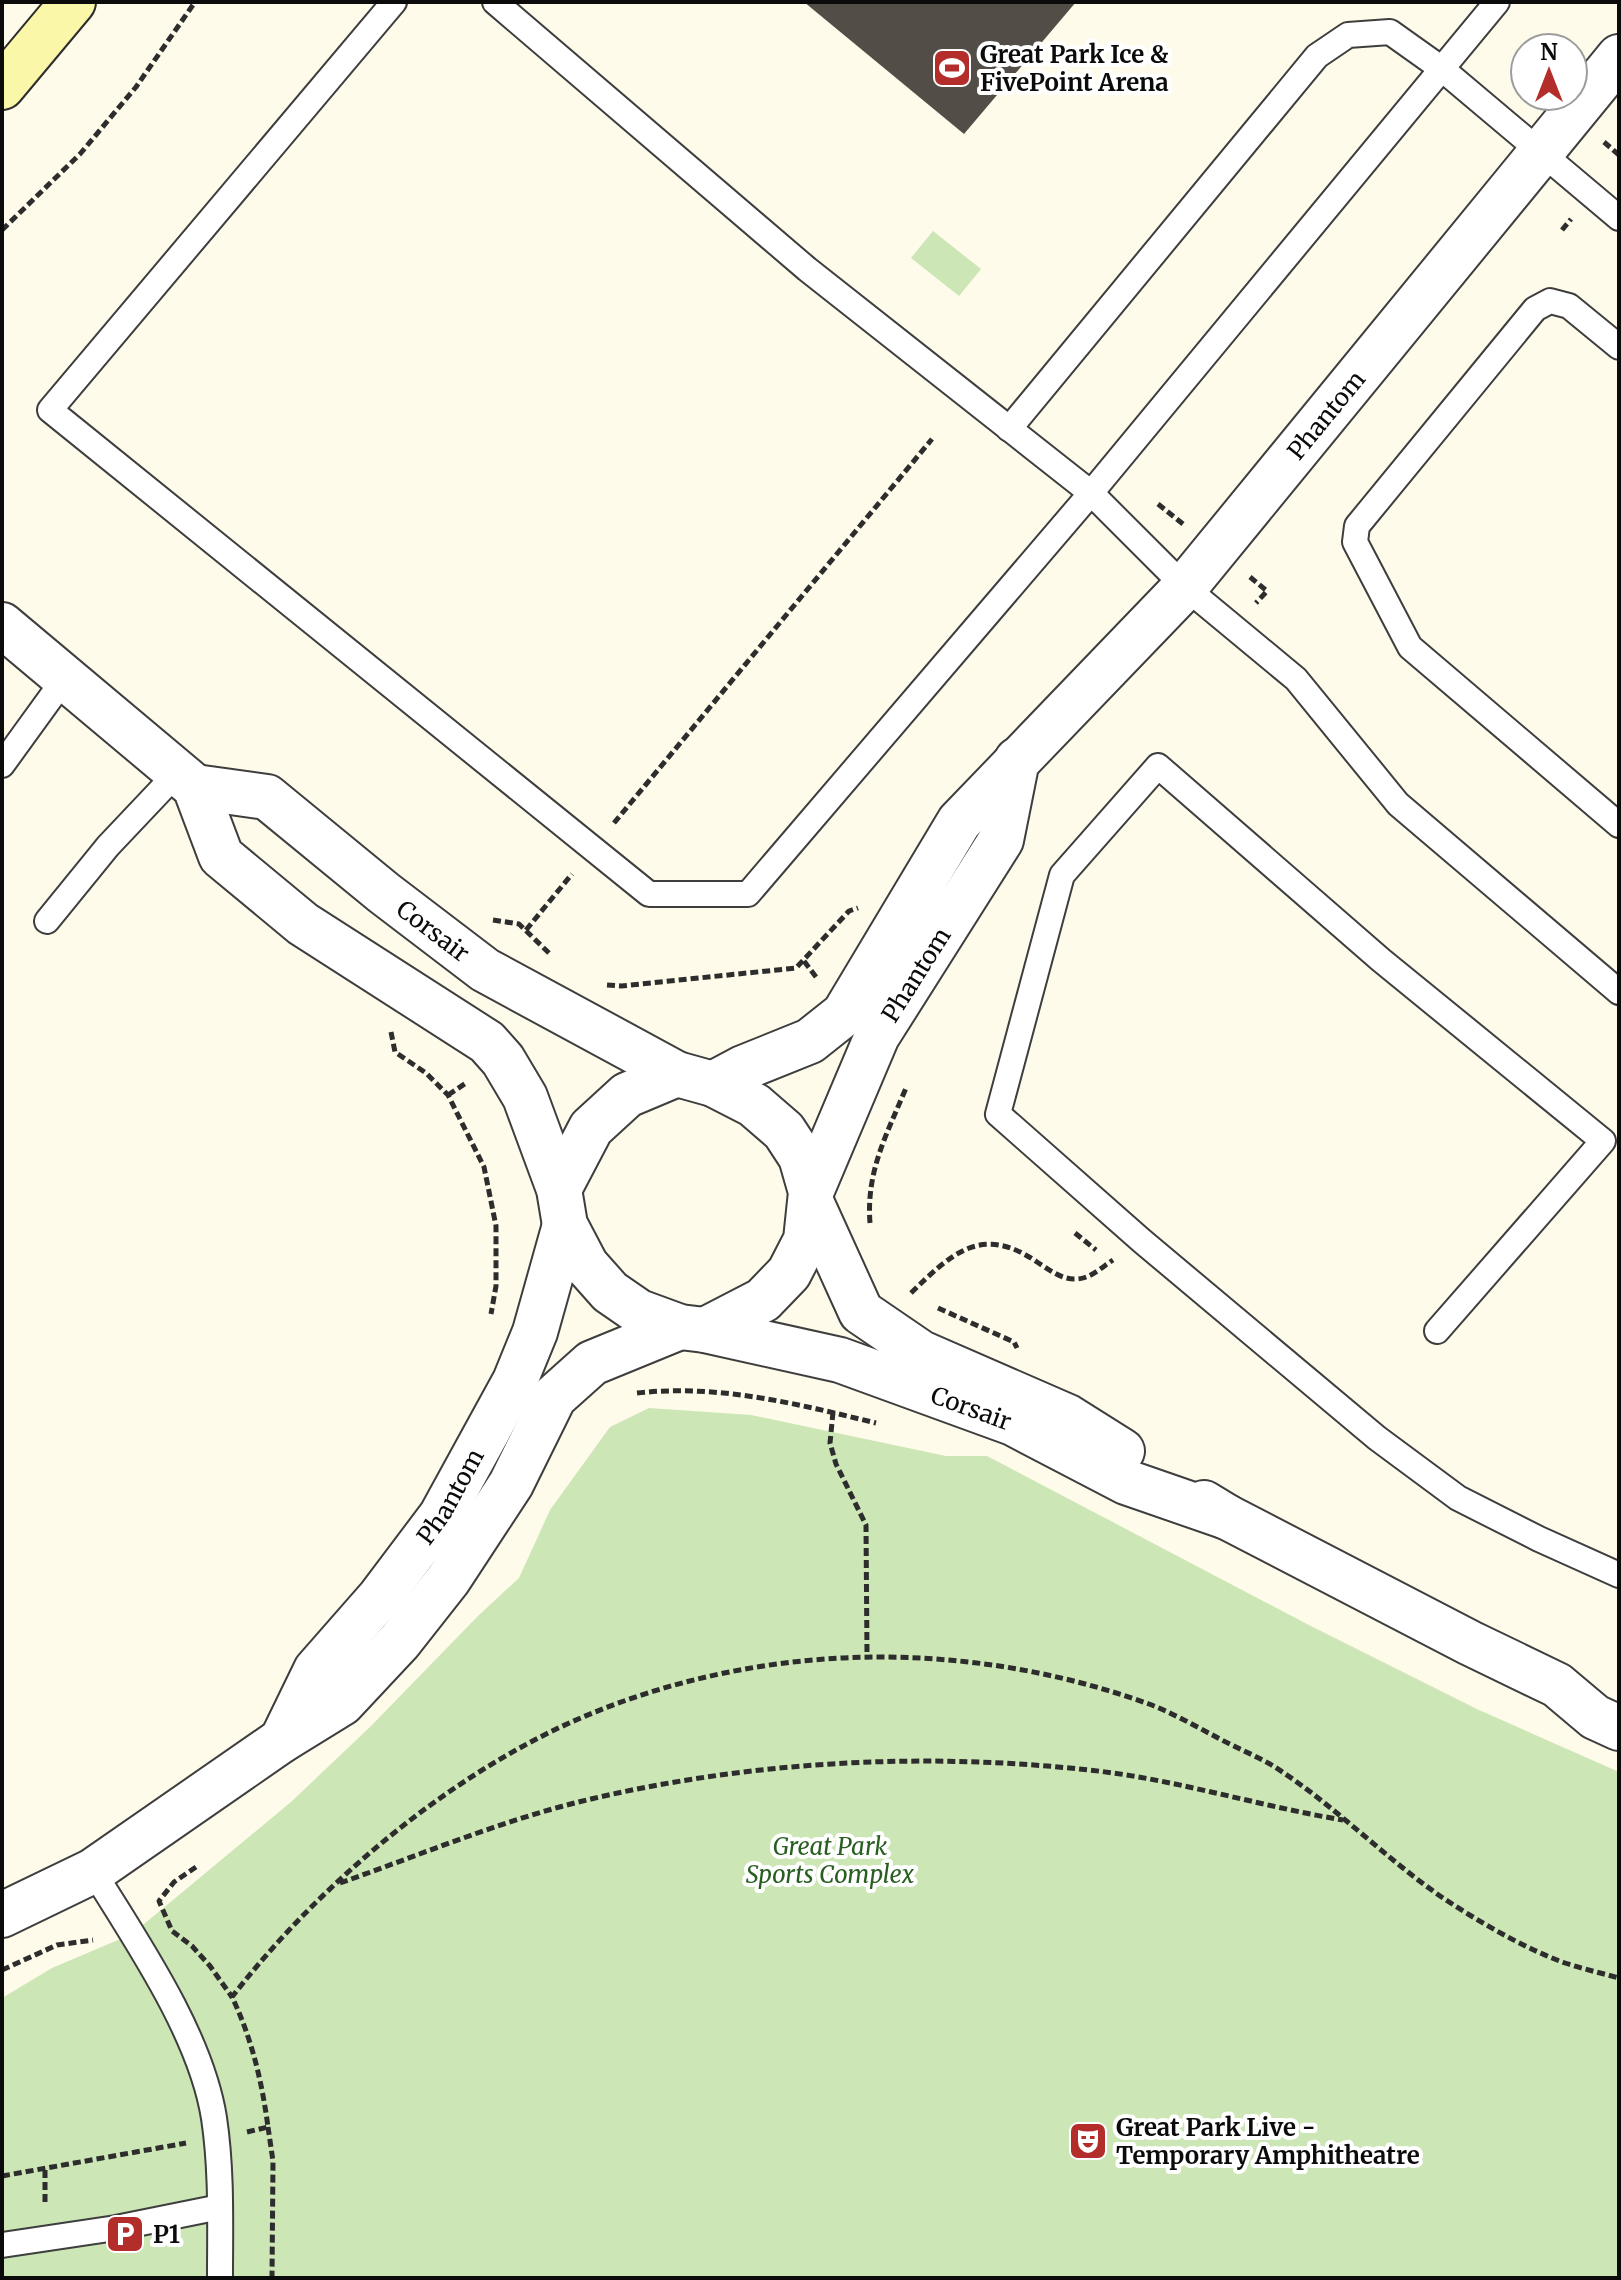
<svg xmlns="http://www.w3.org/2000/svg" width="1621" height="2280" font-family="Merriweather,serif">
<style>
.green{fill:#cce6b6}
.building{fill:#534d48}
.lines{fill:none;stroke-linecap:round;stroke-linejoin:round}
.service-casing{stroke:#3e3e3e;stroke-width:28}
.tertiary-casing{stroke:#3e3e3e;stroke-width:48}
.secondary-casing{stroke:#2d2d2d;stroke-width:48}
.path{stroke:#2d2d2d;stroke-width:5;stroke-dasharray:8 4;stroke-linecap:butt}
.service{stroke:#fff;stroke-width:24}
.tertiary{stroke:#fff;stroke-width:44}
.secondary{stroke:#fbf7a9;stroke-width:44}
.labels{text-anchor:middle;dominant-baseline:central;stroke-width:8;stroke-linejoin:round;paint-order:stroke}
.poi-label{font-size:24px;font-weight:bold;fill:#0b0b0b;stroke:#fff;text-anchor:start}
.street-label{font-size:24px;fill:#0b0b0b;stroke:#fff}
.park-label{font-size:24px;font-style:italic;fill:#285e20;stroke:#fff}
</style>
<rect width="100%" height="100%" fill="#fefbea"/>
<!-- green -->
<g class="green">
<path d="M933,231L981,269L959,296L911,258Z"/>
<path d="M649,1408L751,1415L946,1456H987L1305,1623L1479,1710L1619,1772V2278H2V1998L52,1968L132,1934L291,1802L370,1727L478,1616L519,1578L550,1510L610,1427Z"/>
</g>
<!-- building -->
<path class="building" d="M804,2H1076L964,134Z"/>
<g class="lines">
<defs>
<g id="service">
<path d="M394,2L50,410L649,894H748L1091,493L1497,2"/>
<path d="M495,2L807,269L1091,493L1185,587L1296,679L1398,804L1619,992"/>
<path d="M1619,347L1569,306L1550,301L1535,309L1357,526L1355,542L1410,647L1619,825"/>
<path d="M1009,429L1317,56L1348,35L1390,32L1442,69L1619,218"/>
<path d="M2,765L65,678"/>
<path d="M47,921L108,846L178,772"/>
<path d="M1437,1331L1603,1141L1381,960L1158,766L1062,875L998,1114L1142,1241L1377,1438L1458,1498L1539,1539L1619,1575"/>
<path d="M93,1871C137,1942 201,2035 214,2118C222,2171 220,2225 220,2278"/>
<path d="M2,2245L116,2228L220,2207"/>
</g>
<g id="tertiary">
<path id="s1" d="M2,625L195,787L221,856L303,924L487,1042L503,1060L525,1097L559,1189L565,1225L586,1265L610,1292L639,1312L680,1327L705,1330L840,1360L1013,1423L1126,1482L1227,1517"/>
<path id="s2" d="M195,787L267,797L384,893L485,970L677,1074L713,1084L754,1105L784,1131L801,1157L811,1192L806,1240L789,1273L763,1300L705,1330"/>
<path id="s3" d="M713,1084L743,1068L810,1041L844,1014L959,822L1185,587L1619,57"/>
<path d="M559,1189L591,1128L627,1095L677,1074"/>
<path id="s4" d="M811,1192L877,1036L1001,840L1017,760"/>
<path d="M811,1202L861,1312L921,1353L1068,1417L1122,1451"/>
<path d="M1204,1503L1227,1517L1470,1643L1557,1685L1595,1717L1619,1728"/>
<path id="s5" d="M282,1740L316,1670L380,1597L441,1516L515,1381L535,1332L565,1225"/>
<path d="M2,1915L93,1871L282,1740L342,1703L400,1641L448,1580L511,1484L554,1397L592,1363L680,1327"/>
</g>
<path id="secondary" d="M2,87L73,2"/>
</defs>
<!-- service casing -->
<use href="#service" class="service-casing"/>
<!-- tertiary casing -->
<use href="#tertiary" class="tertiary-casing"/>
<!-- secondary casing -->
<use href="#secondary" class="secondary-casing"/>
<!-- path -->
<g class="path">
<path d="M1519,67L1525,72"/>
<path d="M1604,142L1619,155"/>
<path d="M2,230L80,154L136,87L195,2"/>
<path d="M1562,230L1571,219"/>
<path d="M1158,504L1183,524"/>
<path d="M1250,577L1267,591L1256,603"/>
<path d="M614,823L932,439"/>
<path d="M493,920L519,924L550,954"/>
<path d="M526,930L572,874"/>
<path d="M804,961L816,977"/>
<path d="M607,985L621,986L796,968L849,911L858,908"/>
<path d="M391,1032L395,1052L426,1073L448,1095L484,1167L496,1226V1286L491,1314"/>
<path d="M448,1095L466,1083"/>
<path d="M870,1223C866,1171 887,1134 906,1088"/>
<path d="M1075,1233L1096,1250"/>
<path d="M911,1293C952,1253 982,1224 1037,1262C1048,1269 1062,1280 1076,1279C1090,1279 1102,1267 1113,1260"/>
<path d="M938,1308L1014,1342L1017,1348"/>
<path d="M637,1393C719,1384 798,1404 876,1423"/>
<path d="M833,1412L830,1443L836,1464L866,1525L867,1655"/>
<path d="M196,1867L174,1882L159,1901L172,1931L192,1946L210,1966L232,1997"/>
<path d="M340,1883C423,1854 505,1819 591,1799C753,1761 924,1752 1089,1770C1175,1779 1258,1806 1343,1820"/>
<path d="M2,1970L57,1945L93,1940"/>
<path d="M268,2127L273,2161L272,2278"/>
<path d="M247,2132L268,2127C262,2082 252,2039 232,1997C319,1884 451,1773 583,1717C762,1641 966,1638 1149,1704C1173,1713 1197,1727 1220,1739C1237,1748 1254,1755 1270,1764C1333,1803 1385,1859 1446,1900C1483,1924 1524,1948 1565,1963C1583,1969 1601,1973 1619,1978"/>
<path d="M45,2170V2205"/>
<path d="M2,2176L186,2143"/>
</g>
<!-- service -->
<use href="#service" class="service"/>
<!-- tertiary -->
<use href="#tertiary" class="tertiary"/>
<!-- secondary -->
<use href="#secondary" class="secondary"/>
</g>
<!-- icons -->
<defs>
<symbol id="stadium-square" viewBox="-11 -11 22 22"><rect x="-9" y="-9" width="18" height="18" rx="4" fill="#b32e2b" stroke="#fff"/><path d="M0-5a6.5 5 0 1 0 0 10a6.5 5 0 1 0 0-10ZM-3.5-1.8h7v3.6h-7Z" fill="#fff"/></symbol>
<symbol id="theatre-square" viewBox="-11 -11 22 22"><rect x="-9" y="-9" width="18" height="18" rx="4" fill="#b32e2b" stroke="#fff"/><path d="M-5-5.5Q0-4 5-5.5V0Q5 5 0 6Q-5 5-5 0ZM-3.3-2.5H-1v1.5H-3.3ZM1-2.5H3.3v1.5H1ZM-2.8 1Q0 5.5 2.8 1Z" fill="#fff"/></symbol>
<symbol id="parking-square" viewBox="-11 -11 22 22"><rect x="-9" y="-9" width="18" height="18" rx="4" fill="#b32e2b" stroke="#fff"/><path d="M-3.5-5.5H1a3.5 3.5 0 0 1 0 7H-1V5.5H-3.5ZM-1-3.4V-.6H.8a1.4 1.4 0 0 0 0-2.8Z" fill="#fff"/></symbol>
</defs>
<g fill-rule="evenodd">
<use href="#stadium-square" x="930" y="46" width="44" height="44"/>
<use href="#theatre-square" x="1066" y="2119" width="44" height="44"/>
<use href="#parking-square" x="103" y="2212" width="44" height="44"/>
</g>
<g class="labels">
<!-- poi labels -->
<g class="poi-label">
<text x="980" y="54">Great Park Ice &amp;<tspan x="980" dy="28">FivePoint Arena</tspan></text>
<text x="1116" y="2127">Great Park Live -<tspan x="1116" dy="28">Temporary Amphitheatre</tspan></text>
<text x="153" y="2234">P1</text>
</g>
<!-- street labels -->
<g class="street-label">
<text stroke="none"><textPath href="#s3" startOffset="922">Phantom</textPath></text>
<text stroke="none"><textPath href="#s2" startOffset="286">Corsair</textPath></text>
<text stroke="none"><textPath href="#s4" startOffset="242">Phantom</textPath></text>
<text stroke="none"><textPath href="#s1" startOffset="1316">Corsair</textPath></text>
<text stroke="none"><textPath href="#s5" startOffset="298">Phantom</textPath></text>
</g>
<!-- park labels -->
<g class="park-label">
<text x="830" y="1846">Great Park<tspan x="830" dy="28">Sports Complex</tspan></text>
</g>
</g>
<!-- border -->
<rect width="1621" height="2280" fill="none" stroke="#0b0b0b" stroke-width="8"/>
<!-- north arrow -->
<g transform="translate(1549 72)"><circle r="38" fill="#ffffff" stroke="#9d9d9d" stroke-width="2"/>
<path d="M0-6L14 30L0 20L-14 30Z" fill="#b32e2b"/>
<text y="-12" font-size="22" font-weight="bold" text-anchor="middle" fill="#0b0b0b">N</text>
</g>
</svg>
